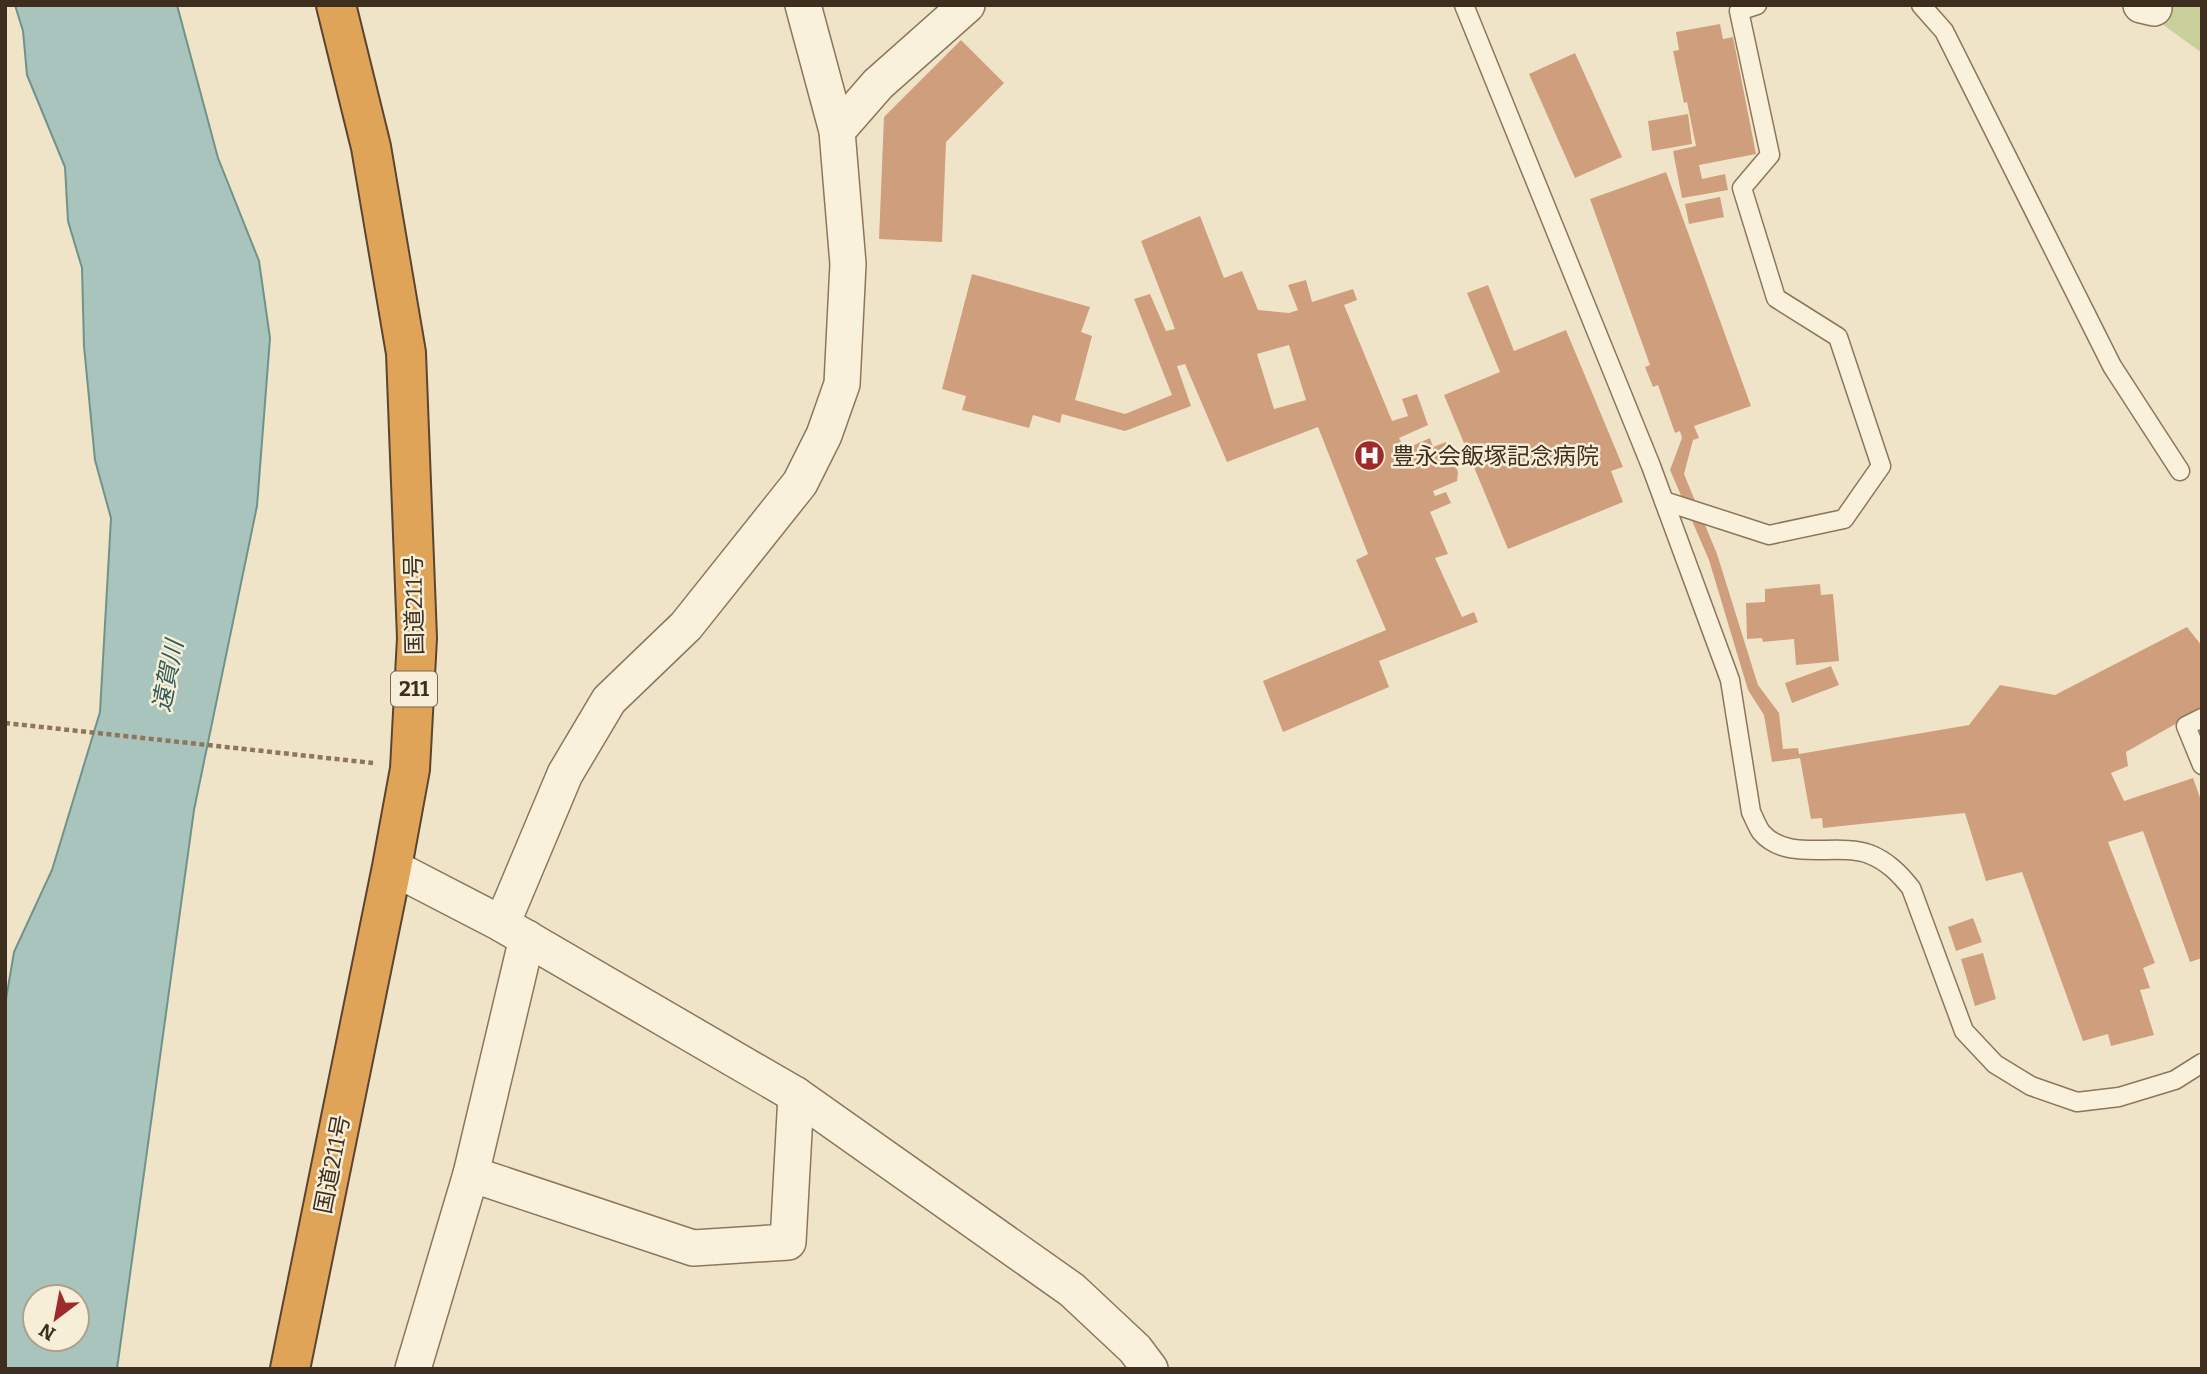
<svg xmlns="http://www.w3.org/2000/svg" width="2207" height="1374" font-family="Bitter,'Noto Sans JP',serif">
<style>
.green{fill:#c9cf9b}
.water{fill:#a9c4bc;stroke:#6f938a;stroke-width:2;fill-rule:evenodd}
.building{fill:#cf9f7d;fill-rule:evenodd}
.lines{fill:none;stroke-linecap:round;stroke-linejoin:round}
.lane-casing{stroke:#8d765c;stroke-width:21}
.street-casing{stroke:#8d765c;stroke-width:38}
.highway-casing{stroke:#5b4430;stroke-width:42}
.path{stroke:#8d765c;stroke-width:4.5;stroke-dasharray:5 3.5;stroke-linecap:butt}
.lane{stroke:#faf1dc;stroke-width:18}
.street{stroke:#faf1dc;stroke-width:35}
.highway{stroke:#e0a458;stroke-width:38}
.labels{text-anchor:middle;dominant-baseline:central;stroke-width:5;stroke-linejoin:round;paint-order:stroke}
.shield{fill:#f7eed8;stroke:#756857;stroke-width:2}
.shield-label{font-size:21px;font-weight:bold;fill:#3d2e20}
.poi-label{font-size:23px;fill:#3d2e20;stroke:#f7eed8;text-anchor:start}
.street-label{font-size:23px;fill:#3d2e20;stroke:#f7eed8}
.water-label{font-size:24px;font-style:italic;fill:#2f5d5a;stroke:#f7eed8}
</style>
<rect width="100%" height="100%" fill="#f0e4c8"/>
<!-- green -->
<path class="green" d="M2170,5H2202V53L2158,21Z"/>
<!-- water -->
<path class="water" d="M15,5H177L218,158L259,261L270,338L257,506L194,810L117,1369H5V1005L14,952L52,870L100,712L111,518L95,460L84,346L82,268L68,221L65,167L27,75L23,31ZM35,1297H77V1339H35Z"/>
<!-- building -->
<g class="building">
<path d="M1720,24L1723,39L1733,37L1756,154L1699,165L1702,179L1725,174L1728,190L1682,198L1673,151L1696,146L1687,102L1684,103L1673,51L1679,50L1676,32Z"/>
<path d="M961,40L1004,83L946,142L942,242L879,239L884,117Z"/>
<path d="M1575,53L1622,157L1575,178L1529,74Z"/>
<path d="M1688,114L1692,144L1652,151L1648,121Z"/>
<path d="M1666,172L1751,406L1694,426L1699,438L1693,440L1684,474L1717,554L1758,685L1779,713L1783,749L1798,748L1799,754L1969,725L2000,685L2055,695L2187,627L2202,646V709L2126,752L2128,766L2111,773L2124,801L2193,778L2202,803V958L2190,962L2143,831L2108,842L2155,963L2143,968L2150,988L2140,990L2154,1035L2111,1046L2108,1034L2083,1041L2022,872L1986,881L1965,813L1823,828L1822,818L1811,819L1800,758L1772,762L1764,715L1748,690L1709,560L1670,470L1682,438L1680,431L1675,433L1658,385L1653,387L1645,367L1650,365L1590,199Z"/>
<path d="M1720,197L1724,217L1689,224L1685,204Z"/>
<path d="M1200,216L1224,278L1242,271L1258,310L1289,313L1298,310L1288,285L1306,280L1312,302L1353,289L1357,300L1344,305L1392,421L1408,416L1402,399L1417,394L1428,425L1399,438L1405,449L1430,438L1433,447L1446,442L1458,472L1457,481L1433,491L1435,496L1446,492L1451,503L1430,512L1448,554L1435,558L1462,617L1474,612L1478,622L1379,661L1389,687L1283,732L1263,681L1386,630L1356,560L1368,554L1318,427L1227,462L1185,364L1177,366L1191,406L1125,431L1062,414L1060,423L1033,415L1029,428L962,410L966,396L942,389L972,274L1090,307L1081,332L1092,336L1075,400L1125,414L1172,395L1134,299L1150,294L1166,331L1175,329L1141,241ZM1289,345L1306,400L1274,409L1257,354Z"/>
<path d="M1488,285L1514,351L1566,330L1623,467L1611,471L1623,502L1508,549L1444,395L1500,372L1467,293Z"/>
<path d="M1820,584L1821,595L1833,594L1839,661L1796,665L1794,639L1763,642L1762,638L1747,639L1746,603L1765,602V589Z"/>
<path d="M1831,666L1839,685L1792,703L1785,683Z"/>
<path d="M1973,918L1982,942L1956,951L1948,927Z"/>
<path d="M1983,953L1996,999L1975,1006L1961,959Z"/>
</g>
<g class="lines">
<defs>
<g id="lane">
<path d="M1464,5L1651,466L1730,680L1751,812C1754,818 1757,826 1761,832C1787,863 1836,842 1869,854C1887,861 1899,873 1911,888L1964,1031L1995,1064L2031,1086L2077,1102L2119,1097L2175,1080L2202,1063"/>
<path d="M1921,5L1944,31L2112,366L2180,471"/>
<path d="M1664,501L1769,535L1844,519L1881,466L1838,337L1776,298L1742,188L1770,155L1739,11L1757,5"/>
<path d="M2202,718L2186,726L2202,765"/>
</g>
<g id="street">
<path d="M2141,5L2154,8"/>
<path d="M837,131L878,84L967,5"/>
<path d="M392,867L502,924L796,1095L1072,1290L1135,1349L1150,1369"/>
<path d="M502,924L565,774L609,700L686,626L800,483L824,435L842,384L848,264L837,131L803,5"/>
<path d="M471,1174L527,938"/>
<path d="M413,1369L471,1174L693,1248L788,1242L796,1095"/>
</g>
<path id="highway" d="M290,1369L392,867L410,769L417,638L406,353L371,147L336,5"/>
</defs>
<!-- lane casing -->
<use href="#lane" class="lane-casing"/>
<!-- street casing -->
<use href="#street" class="street-casing"/>
<!-- highway casing -->
<use href="#highway" class="highway-casing"/>
<!-- path -->
<path class="path" d="M5,723L373,763"/>
<!-- lane -->
<use href="#lane" class="lane"/>
<!-- street -->
<use href="#street" class="street"/>
<!-- highway -->
<use href="#highway" class="highway"/>
</g>
<!-- icons -->
<defs>
<symbol id="hospital-disc" viewBox="-11 -11 22 22"><circle r="9.5" fill="#9e2a2b" stroke="#f7eed8"/><path d="M-5-5h3v3.5h4V-5h3V5h-3V1.5h-4V5h-3Z" fill="#fff"/></symbol>
</defs>
<g fill-rule="evenodd">
<use href="#hospital-disc" x="1352" y="438" width="35" height="35"/>
</g>
<g class="labels">
<!-- shield labels -->
<rect class="shield" x="391" y="671.5" width="46" height="35" rx="5"/>
<g class="shield-label">
<text x="414" y="689">211</text>
</g>
<!-- poi labels -->
<g class="poi-label">
<text x="1392" y="456">豊永会飯塚記念病院</text>
</g>
<!-- street labels -->
<g class="street-label">
<text transform="translate(414 605) rotate(-91)">国道211号</text>
<text transform="translate(332 1164) rotate(-79)">国道211号</text>
</g>
<!-- water labels -->
<g class="water-label">
<text transform="translate(168 676) rotate(-79)">遠賀川</text>
</g>
</g>
<!-- border -->
<rect width="2207" height="1374" fill="none" stroke="#3d2e20" stroke-width="14"/>
<!-- north arrow -->
<g transform="translate(56 1318) rotate(212)"><circle r="33" fill="#f7eed8" stroke="#ada18e" stroke-width="2"/>
<path d="M0-5L12 26L0 18L-12 26Z" fill="#9e2a2b"/>
<text y="-10" font-size="19" font-weight="bold" text-anchor="middle" fill="#3d2e20">N</text>
</g>
</svg>
